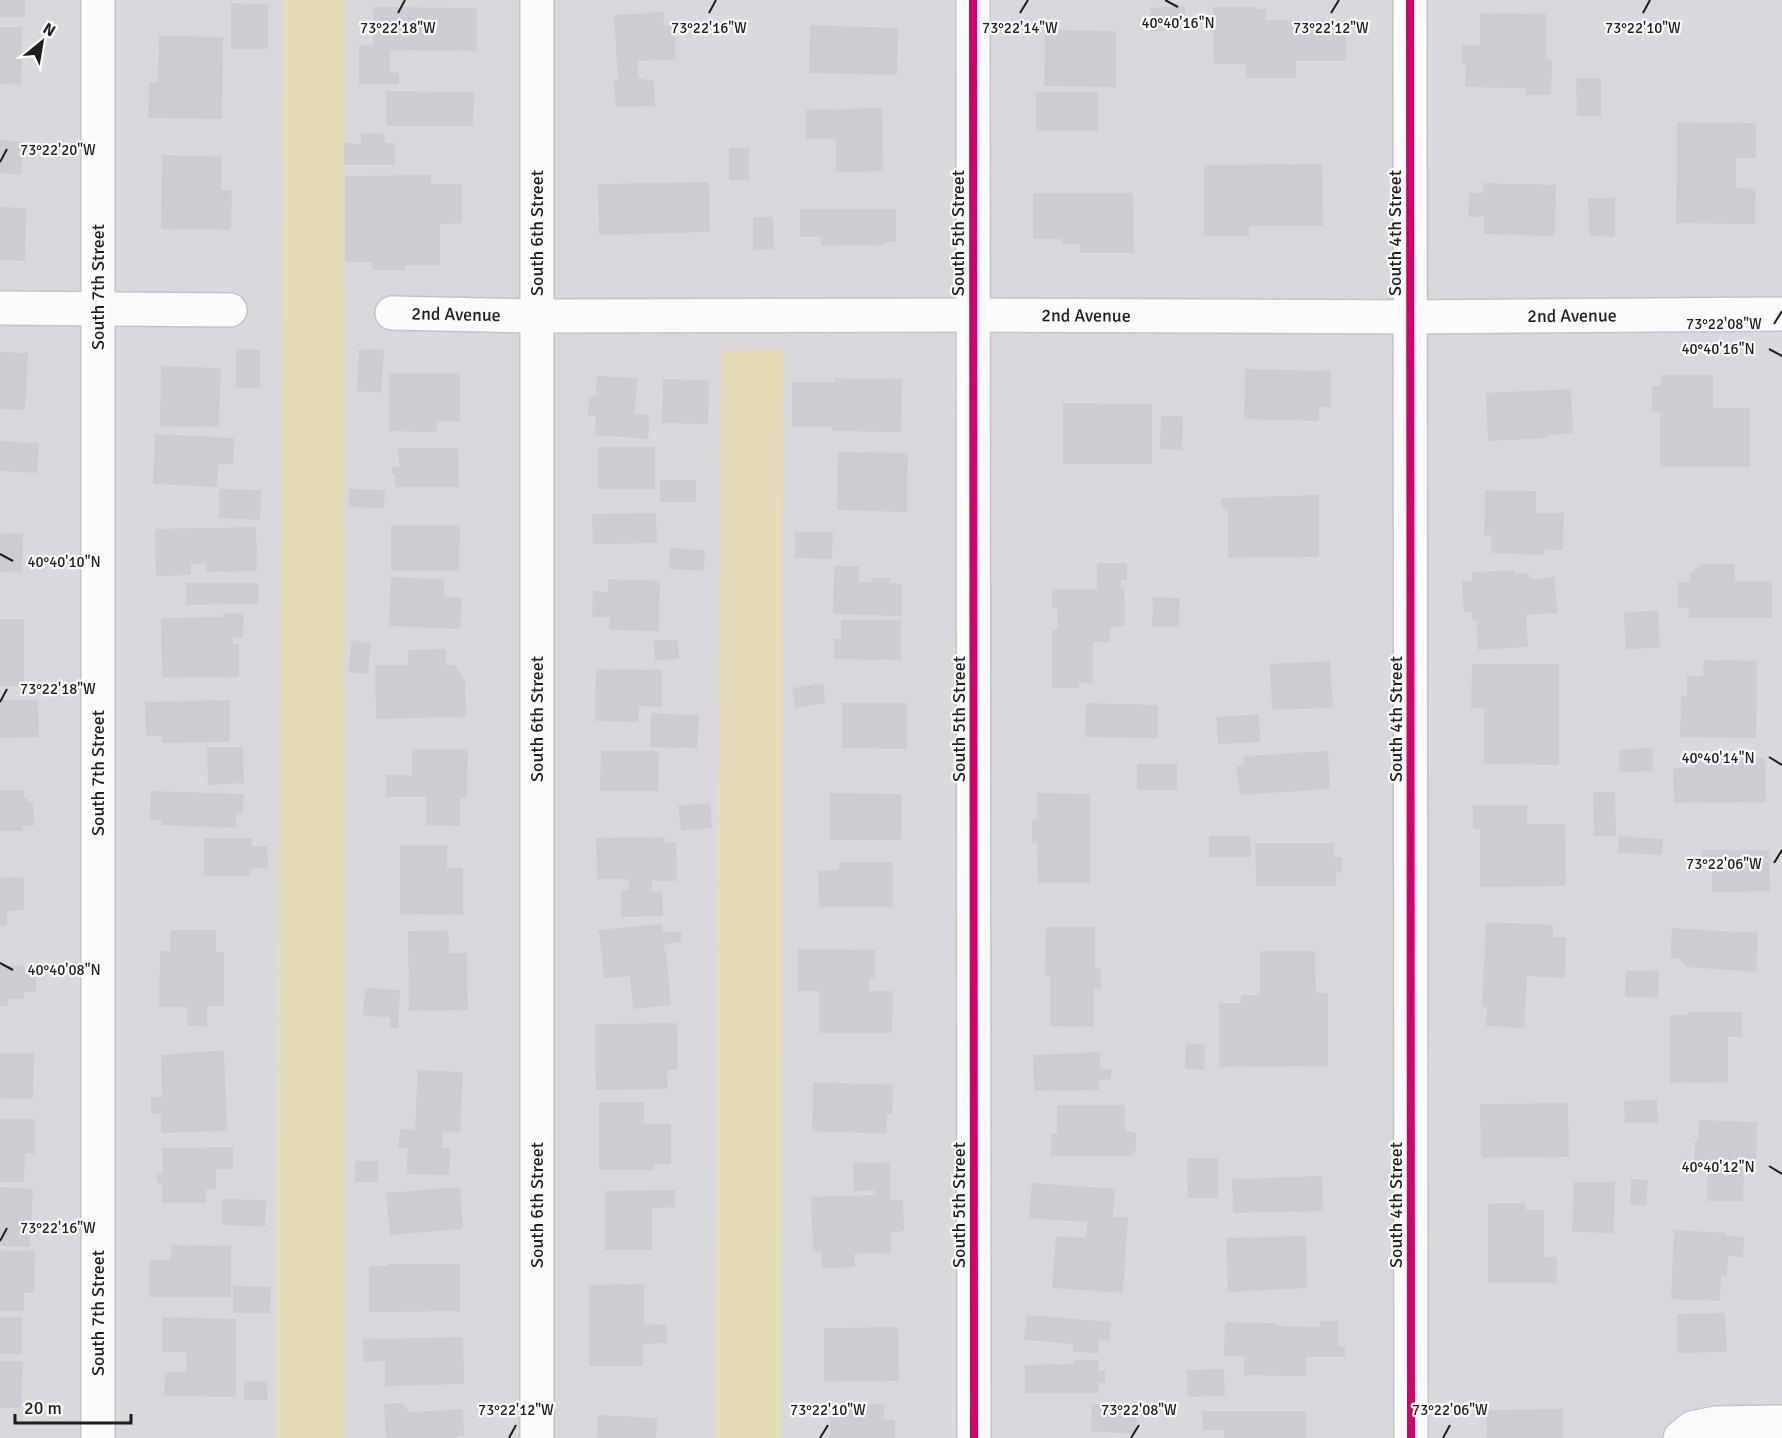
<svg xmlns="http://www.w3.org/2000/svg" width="1782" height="1438" font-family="Signika,sans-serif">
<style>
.residential{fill:#d9d8dc}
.water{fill:#e4dcb6}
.building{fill:#cdccd2}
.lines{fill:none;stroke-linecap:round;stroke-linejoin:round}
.minor-casing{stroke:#c3c2c5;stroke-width:36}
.minor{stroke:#fcfbfc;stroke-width:33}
.cycleway-casing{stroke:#fff;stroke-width:11}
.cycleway{stroke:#d6006c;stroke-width:8}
.ticks{fill:none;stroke:#1e1e1e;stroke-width:2}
.labels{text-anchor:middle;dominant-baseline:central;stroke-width:4.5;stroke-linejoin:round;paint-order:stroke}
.street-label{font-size:18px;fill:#1e1e1e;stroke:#fff}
.ticks-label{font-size:15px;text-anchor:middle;fill:#1e1e1e;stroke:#fff;stroke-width:4.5;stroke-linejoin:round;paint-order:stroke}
</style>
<rect width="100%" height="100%" fill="#e8e6ed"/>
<!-- residential -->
<rect class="residential" x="0" y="0" width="1782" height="1438"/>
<!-- water -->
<g class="water">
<path d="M283,0H343V1438H276Z"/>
<path d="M783,350L780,1438H716L720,351Z"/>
</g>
<!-- building -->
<g class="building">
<rect x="0" y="0" width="25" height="17"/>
<path d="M231,3L268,4V49H231Z"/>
<path d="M1185,6L1186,30L1151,32L1150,8Z"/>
<path d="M373,7L477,8V51L390,50V73L399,72V84H359V45H373Z"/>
<path d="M1213,7H1255L1256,9H1266V20H1346V61H1296V78H1246V64H1214Z"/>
<path d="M663,12L664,25H674L676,60L638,61V78L654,81L655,106L616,107L614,80H618L614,15Z"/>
<path d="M1480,13L1546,14V59L1552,60L1551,95H1526V88L1465,87L1466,65H1462V45H1480Z"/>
<path d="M810,25L898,28L897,75L809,73Z"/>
<path d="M0,27H22L21,85L0,84Z"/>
<path d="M1045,30L1116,31V87L1044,86Z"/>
<path d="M159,36L223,37L222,119L148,118L149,82H158Z"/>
<path d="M1576,78H1601V116H1577Z"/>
<path d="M386,91L474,92L473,126H386Z"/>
<rect x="1036" y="92" width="62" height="39"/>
<path d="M882,108L883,171L836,172V139H806V110Z"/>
<path d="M1677,122L1756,123V158H1736V188L1756,189L1755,224L1676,223Z"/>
<path d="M384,133L385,143H395V165H344V143L361,144V134Z"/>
<path d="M0,140L24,142L21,175L0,173Z"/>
<rect x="729" y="148" width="20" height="32"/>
<path d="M162,155L222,157L221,190H232L231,230L161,229Z"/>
<path d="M1322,164L1323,226H1249V236H1204V165Z"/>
<path d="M431,175V184H462V223L440,224V265H405V270H373L372,262H345V176Z"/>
<path d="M709,182L710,232L599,235L598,184Z"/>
<path d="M1483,183L1556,185L1555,236L1484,234V217H1468L1469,193H1483Z"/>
<path d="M1033,193H1133L1134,253H1080V244H1061V239H1033Z"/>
<path d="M1588,198H1615V237L1589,236Z"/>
<path d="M0,207L26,208L25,261L0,260Z"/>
<path d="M800,209H896V242H884V245L821,246V237H800Z"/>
<path d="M753,217H773L774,249L753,250Z"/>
<path d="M236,349L260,350V388H236Z"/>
<path d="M359,349L384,350L381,393L357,391Z"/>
<path d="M0,352L28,353L25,410L0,409Z"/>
<path d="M161,366L221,368L219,427L160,426Z"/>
<path d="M1245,369L1331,371V407H1319V421L1244,419Z"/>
<path d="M389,373H460V422L437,421V432L389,431Z"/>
<path d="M1661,375H1713V408H1750V467H1660V412H1652V386H1661Z"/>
<path d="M597,376L637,378L635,414L649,415L648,439L595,435L596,416H588L589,396H596Z"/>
<path d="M834,378L902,379L901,432L832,431V427H792V382H835Z"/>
<path d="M663,379L709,380L708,424L662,423Z"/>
<path d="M1571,389L1573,433L1549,435V438L1488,441L1486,393Z"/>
<path d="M1063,403L1152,404V464H1063Z"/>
<path d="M1161,416H1183L1182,450L1160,449Z"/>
<path d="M155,434L234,438L233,464H218L217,487L153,484Z"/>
<path d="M0,441L39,443L37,473L0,471Z"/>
<rect x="598" y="447" width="57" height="42"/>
<path d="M398,448H458L459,487H395V474H392V467H399Z"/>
<path d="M838,452L908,453L907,512L837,510Z"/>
<rect x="660" y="480" width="36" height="22"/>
<path d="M219,489L261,490L260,520L219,518Z"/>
<path d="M349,489L385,490L384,508L348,507Z"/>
<path d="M1485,490L1536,491V513H1564L1563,550H1545L1544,555L1491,553V535H1484Z"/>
<path d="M1319,495V557L1228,558V509H1222L1221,498Z"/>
<path d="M656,513L657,543L593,544L592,514Z"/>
<path d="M391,525H460L459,571H391Z"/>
<path d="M256,527L257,571L206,572V563L191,564V575L156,576L155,529Z"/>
<path d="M795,532H833L832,559L795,558Z"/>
<path d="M0,533L23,534L22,573L0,572Z"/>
<path d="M670,548L705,550L704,571L669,569Z"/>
<path d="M1097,563H1127V580H1121V588H1124L1125,626L1110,627V642H1093V683H1079V688H1052V629L1058,628L1057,607H1052V589H1097Z"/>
<path d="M1702,564H1734L1735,581H1772V618H1688L1689,608L1678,607V582H1690V573Z"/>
<path d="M834,566H859V582H872V578H890V583L902,584V616L833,614Z"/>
<path d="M1514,570L1515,574L1528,573L1532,579L1555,577L1557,613L1526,615L1528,647L1478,650L1476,620H1472V612L1464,613L1462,581H1472V572Z"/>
<path d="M391,577L444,579V597L462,598L460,629L389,626Z"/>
<path d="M608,579L660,581L659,631L609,630L610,617H592L593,591L608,592Z"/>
<path d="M186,583H258L259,604L186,605Z"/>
<path d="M1153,597L1180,598L1179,627H1152Z"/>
<path d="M1658,610L1660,647L1626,650L1624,613Z"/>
<path d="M223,613H244L243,638H233V644H239V677L162,678L161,618L223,617Z"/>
<rect x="0" y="619" width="24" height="67"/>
<path d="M841,620H901V660L834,659V639H841Z"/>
<path d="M352,640L371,643L368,674L348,672Z"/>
<path d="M654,640H678L679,659L655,660Z"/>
<path d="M446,649V665H455L465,680L466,717L376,719L375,665H408V650Z"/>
<path d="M1704,660L1757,661L1756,738L1680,737L1681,696H1687V676H1703Z"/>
<path d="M1330,661L1333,708L1272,710L1270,664Z"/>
<path d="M1472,664H1559V765L1484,764V708H1471Z"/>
<path d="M596,669L662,670V707L639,706L638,722L595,721Z"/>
<path d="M823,683L826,703L795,708L792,688Z"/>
<path d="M0,700H38L39,737L0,738Z"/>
<path d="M230,700V742L162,743V736H146L145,702Z"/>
<path d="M842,703H907V749L842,748Z"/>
<path d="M1086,703L1158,705V738L1085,737Z"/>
<path d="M651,713L699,715L697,748L650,747Z"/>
<path d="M1259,714L1260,742L1218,744L1216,717Z"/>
<path d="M207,747H243L244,783L208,785Z"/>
<path d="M1652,748L1653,771L1620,772L1619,750Z"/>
<path d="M412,749H468L467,797L460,798V826L426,825V797H386V775H412Z"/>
<path d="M601,751H659L658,791H600Z"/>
<path d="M1328,751L1330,789L1240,795L1236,766L1244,765V756Z"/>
<path d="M1694,758H1765L1766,802L1674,803L1673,768L1694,767Z"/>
<rect x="1137" y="764" width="40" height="26"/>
<path d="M0,790H24V798H28L26,801L33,802L34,826H23V831H0Z"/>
<path d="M151,791L244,794L243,813H236V828L161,825L162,820H150Z"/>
<path d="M1593,792H1615L1616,836H1594Z"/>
<path d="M830,793L902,794L901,840H830Z"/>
<path d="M1037,793L1090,794V883H1038L1037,843H1032V821L1037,818Z"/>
<path d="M710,803L712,828L681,831L678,806Z"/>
<path d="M1473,805H1527V824H1565L1566,886L1480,887V829H1473Z"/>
<path d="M1209,836H1250L1251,857H1209Z"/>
<path d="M1619,836L1663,839L1662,855L1618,853Z"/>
<path d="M665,837V843L676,842L677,881H652V892L662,891L663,916L621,917V891L629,890L628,879H597L596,838Z"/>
<path d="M204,838H252V846H267L268,868L251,869V876H204Z"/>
<path d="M1255,843H1334V857H1342V873L1336,872V886H1256Z"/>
<path d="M400,845H447V868H463V915L400,914Z"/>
<path d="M1702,850H1769L1770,891L1712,892V866H1702Z"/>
<path d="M839,862H893V907H819L818,871L839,870Z"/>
<path d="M24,877V910L7,911V926H0V878Z"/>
<path d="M1486,922L1553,925V937H1566L1565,978L1527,976L1524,1028L1486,1026L1487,1007H1482Z"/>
<path d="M662,924L663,933L681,931L682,942L663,944L666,953L671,1005L633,1009L630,976L604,978L599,930Z"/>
<path d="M1046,927H1095V968H1101V989H1094V1027L1050,1026V976H1045Z"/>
<path d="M1672,928L1758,933L1756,972L1686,967L1680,959L1670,958Z"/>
<path d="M170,930H216V952H224V1006H207V1026H187V1007H159L160,951H170Z"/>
<path d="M448,930L449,953H467L468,1010L409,1011L408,931Z"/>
<path d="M798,949L875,950V979H869V991H893L892,1033H819V991H798Z"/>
<path d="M1260,951H1315L1316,993H1328V1066L1219,1067V1003H1241V995H1260Z"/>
<path d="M24,965L25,973H36V992H24V999H8V1006H0V966Z"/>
<path d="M1626,970L1659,971L1658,998L1625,997Z"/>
<path d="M365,988L400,990L398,1028H390V1017L363,1016Z"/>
<path d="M1687,1012H1742V1037H1728V1082L1670,1083V1015H1687Z"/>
<path d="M677,1023L678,1070H667L668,1089L596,1090L595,1024Z"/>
<path d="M1186,1043L1205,1044L1204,1070L1185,1069Z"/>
<path d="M224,1050L227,1131L161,1133V1114H151V1097H162L161,1055Z"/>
<path d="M1100,1052V1069H1111V1079L1099,1080V1090L1034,1091L1033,1055Z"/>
<path d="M0,1053H34L33,1099L0,1098Z"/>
<path d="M418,1070L463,1072L460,1133L443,1132L442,1148H450L449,1175L406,1174L408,1148H398L400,1129L415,1130Z"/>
<path d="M813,1082L893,1085L892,1114H887L886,1134L812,1131Z"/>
<path d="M1657,1100L1658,1123H1625L1624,1101Z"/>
<path d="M599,1102H644V1124H671V1164H654V1170H599Z"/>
<path d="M1568,1103L1569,1157L1481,1158L1480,1104Z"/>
<path d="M1057,1105H1125V1132H1134L1136,1135V1150L1129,1156H1051V1134L1057,1133Z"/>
<path d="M0,1119H35V1154L25,1153L24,1182H0Z"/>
<path d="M1699,1120L1757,1122L1756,1168H1744L1743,1201H1707L1708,1167H1694L1695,1141H1698Z"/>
<path d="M233,1147V1169H216V1189L206,1190V1203H162V1183H157L156,1173H163L162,1148Z"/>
<path d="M1187,1158H1218V1198H1188Z"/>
<rect x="355" y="1161" width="23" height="21"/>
<path d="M890,1162V1200H903L904,1231L891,1232V1253L854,1254L855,1267L822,1268L821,1252H813L811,1197L875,1195L874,1190L854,1191L853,1163Z"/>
<path d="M1322,1176L1323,1211L1233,1213L1232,1179Z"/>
<path d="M1631,1179L1648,1180L1646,1206L1630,1205Z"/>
<path d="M1574,1182H1615L1614,1233L1572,1232Z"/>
<path d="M1032,1183L1115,1189L1113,1217H1128L1123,1293L1052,1288L1056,1236L1086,1238L1087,1222L1029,1218Z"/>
<path d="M0,1187L33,1189L30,1247L0,1246Z"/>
<path d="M460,1187L463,1229L390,1235L386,1193Z"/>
<path d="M675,1190V1207L652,1208V1250H605V1191Z"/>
<path d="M222,1199L266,1200L265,1227L222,1225Z"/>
<path d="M1497,1203H1525L1526,1210H1544V1257H1557V1283H1488V1204Z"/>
<path d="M1674,1230L1726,1233V1236L1744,1237L1743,1257L1728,1256L1727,1276L1721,1275L1720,1301L1671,1299Z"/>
<path d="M1306,1236L1307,1288L1228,1292L1226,1238Z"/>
<path d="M171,1245L231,1246V1297H149V1260H171Z"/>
<path d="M0,1250L35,1251L34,1293H24V1311H0Z"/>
<path d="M389,1264H460V1311L369,1312V1266H389Z"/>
<path d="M644,1284V1325L667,1324V1343L643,1344V1366H589V1285Z"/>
<path d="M233,1286L271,1287L270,1313H233Z"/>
<path d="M1725,1313L1727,1352L1677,1353V1314Z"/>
<path d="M1027,1315L1111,1322L1109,1341L1099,1340L1098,1354L1073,1351V1344L1024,1340Z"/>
<rect x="0" y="1317" width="22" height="37"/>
<path d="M162,1317L236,1319V1397L164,1396L165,1372H187L186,1352H162Z"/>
<path d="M1320,1321H1338V1346H1345V1357H1306V1376L1244,1375V1356H1224L1225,1322L1275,1323L1276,1326L1320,1327Z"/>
<path d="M898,1327L899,1381L824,1382V1328Z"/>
<path d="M463,1337L464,1384L385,1386V1361L363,1362V1339Z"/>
<path d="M1074,1360H1099L1098,1371H1105V1383H1098L1099,1393H1025V1365L1075,1364Z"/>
<path d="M0,1361H23L21,1408H0Z"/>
<path d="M1224,1369L1225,1396L1188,1397L1187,1370Z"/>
<path d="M244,1381H267L268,1400H244Z"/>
<path d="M402,1403L409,1412L463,1409L464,1436H457V1438H386L384,1404Z"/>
<path d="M839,1404H884V1420H895V1438H830V1417H839Z"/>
<path d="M1092,1404L1137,1406L1136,1434L1091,1431Z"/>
<path d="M1563,1409V1438H1487L1486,1410Z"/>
<path d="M1202,1411H1306V1438H1224V1430H1203Z"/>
<path d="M598,1415L657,1418L656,1438H597Z"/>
</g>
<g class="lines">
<defs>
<g id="minor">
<path d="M98,0V1438"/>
<path d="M537,0V1438"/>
<path d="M973,0L974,1438"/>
<path d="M1410,0L1411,1438"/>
<path d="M0,308L230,310"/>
<path id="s1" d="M392,313L537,316L973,315L1411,317L1782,314"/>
<path d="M1680,1438L1692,1428L1716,1423L1782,1422"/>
</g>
</defs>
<!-- minor casing -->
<use href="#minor" class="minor-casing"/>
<!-- minor -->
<use href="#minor" class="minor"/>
<defs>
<g id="cycleway">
<path d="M973,0L974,1438"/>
<path d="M1410,0L1411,1438"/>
</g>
</defs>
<!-- cycleway casing -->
<use href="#cycleway" class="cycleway-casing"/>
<!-- cycleway -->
<use href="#cycleway" class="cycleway"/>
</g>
<!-- ticks -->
<path class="ticks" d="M1165,0L1178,7M398,13L405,0M709,13L716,0M1020,13L1028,0M1331,13L1339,0M1643,13L1650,0M0,162L7,149M1774,324L1782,311M1769,349L1782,356M0,554L13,561M0,702L7,689M1769,757L1782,765M1774,863L1782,850M0,963L13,970M1769,1166L1782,1174M0,1241L7,1228M509,1438L516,1425M820,1438L828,1425M1131,1438L1139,1425M1443,1438L1450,1425"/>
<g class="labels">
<!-- street labels -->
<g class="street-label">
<text transform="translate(537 233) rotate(-90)">South 6th Street</text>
<text transform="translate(958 233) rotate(-90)">South 5th Street</text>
<text transform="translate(1395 233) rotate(-90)">South 4th Street</text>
<text transform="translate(98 287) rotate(-90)">South 7th Street</text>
<text stroke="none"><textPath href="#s1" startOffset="64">2nd Avenue</textPath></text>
<text stroke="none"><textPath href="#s1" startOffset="694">2nd Avenue</textPath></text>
<text stroke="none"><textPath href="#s1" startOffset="1180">2nd Avenue</textPath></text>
<text transform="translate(537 719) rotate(-90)">South 6th Street</text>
<text transform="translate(959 719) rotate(-90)">South 5th Street</text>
<text transform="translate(1396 719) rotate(-90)">South 4th Street</text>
<text transform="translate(98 773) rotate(-90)">South 7th Street</text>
<text transform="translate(537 1205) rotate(-90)">South 6th Street</text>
<text transform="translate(959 1205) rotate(-90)">South 5th Street</text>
<text transform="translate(1396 1205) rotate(-90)">South 4th Street</text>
<text transform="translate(98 1313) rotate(-90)">South 7th Street</text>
</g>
</g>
<g class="ticks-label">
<text x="1178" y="28">40°40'16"N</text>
<text x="398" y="33">73°22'18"W</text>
<text x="709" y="33">73°22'16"W</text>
<text x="1020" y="33">73°22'14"W</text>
<text x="1331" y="33">73°22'12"W</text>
<text x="1643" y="33">73°22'10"W</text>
<text x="58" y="155">73°22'20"W</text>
<text x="1724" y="329">73°22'08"W</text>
<text x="1718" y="354">40°40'16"N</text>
<text x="64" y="567">40°40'10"N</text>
<text x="58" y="694">73°22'18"W</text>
<text x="1718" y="763">40°40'14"N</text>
<text x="1724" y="869">73°22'06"W</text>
<text x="64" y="975">40°40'08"N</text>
<text x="1718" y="1172">40°40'12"N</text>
<text x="58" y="1233">73°22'16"W</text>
<text x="516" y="1415">73°22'12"W</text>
<text x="828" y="1415">73°22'10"W</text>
<text x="1139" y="1415">73°22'08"W</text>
<text x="1450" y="1415">73°22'06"W</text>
</g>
<!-- north arrow -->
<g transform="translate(42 42) rotate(30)" stroke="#ffffff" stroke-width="4.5" paint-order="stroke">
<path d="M0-4.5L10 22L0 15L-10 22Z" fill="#1e1e1e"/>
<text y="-9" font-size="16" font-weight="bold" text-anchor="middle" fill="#1e1e1e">N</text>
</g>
<!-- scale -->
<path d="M15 1414v9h116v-9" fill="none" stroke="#1e1e1e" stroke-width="3"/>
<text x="24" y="1414" font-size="18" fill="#1e1e1e" stroke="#ffffff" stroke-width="4.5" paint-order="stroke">20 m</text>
</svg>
